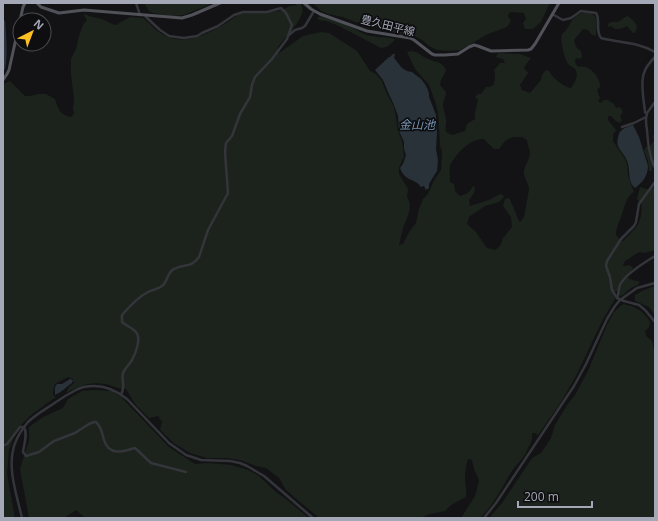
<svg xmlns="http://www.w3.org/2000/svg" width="658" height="521" font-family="'Open Sans','Noto Sans JP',sans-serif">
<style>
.green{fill:#1b231c;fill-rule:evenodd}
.water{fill:#293139}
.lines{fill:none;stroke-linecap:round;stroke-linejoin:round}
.river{stroke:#293139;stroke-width:4.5}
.minor{stroke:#34353a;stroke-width:2.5}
.major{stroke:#505159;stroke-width:3}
.labels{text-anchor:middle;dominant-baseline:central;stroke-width:3.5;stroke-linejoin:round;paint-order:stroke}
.street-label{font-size:11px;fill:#a4a8b6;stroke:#0e0e10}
.water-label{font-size:12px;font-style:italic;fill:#7895b4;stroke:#0e0e10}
</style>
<rect width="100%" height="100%" fill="#131315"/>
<!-- green -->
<g class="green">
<path d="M144,3H213L184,15L171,16L153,13L149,11Z"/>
<path d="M297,3H300C309,13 292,29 286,37C283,40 281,44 278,47L279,53L303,36L321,32L329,33L357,51L370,71L376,74L382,81L386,92L394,107L396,118L398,131L402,141L404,156L399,168V174L408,189L407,197C415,207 404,222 402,232C401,236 400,241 399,245L403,244L409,232L416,223L419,209L423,199L428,194L434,180L441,170L442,151L440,146L438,112L435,101L429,85L415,69L407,52C417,49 419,55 428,59C435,62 444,62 446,71L441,80L440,85L446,92C446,97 443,100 443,105C443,111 447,116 446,122C446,126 445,128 446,132L452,135L465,131L467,124L475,119V112L478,100L475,97L478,94H481L486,87C496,88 496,77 494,70L500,63H505L503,59L496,57L498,53L520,54L531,58L527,63L524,68L528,73L520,85L522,90L530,93L541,80L542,75L546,70L549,71C552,77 563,87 571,88C575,83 580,73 574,68C571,66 568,65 567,62C564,57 560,40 562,34C564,32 567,30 568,27C572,21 571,20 578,15C583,12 590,12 595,16L597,22L596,35L595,36L591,34L588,30L583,29L574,40C575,45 576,48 581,51L582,57L580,59L576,58L575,61L576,65L579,67C589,64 601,78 600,87L597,90L600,98L598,101L601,103L604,100H608L614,104L616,108L620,107L623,112L620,116L622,120L620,123L616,121L611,116H608V120L616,130L613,135V141L625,159L627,164L628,176L634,192C626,197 625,205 622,214C620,221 616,227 616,235L620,240L623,241C635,229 644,222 641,203L638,201L637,198L640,187L650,190L655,186V250L645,253L639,252L625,261L623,265L625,266L629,265L633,267L632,270L627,275L628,278C632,281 636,280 640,282L638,285L631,288L623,295L620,296L617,291L613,293L615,299L602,321L577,374L561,402L538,435L535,433H532C533,439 531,443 528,448C525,457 517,464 512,471C502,487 494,505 480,518H461L475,496L477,489L479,480L474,469L472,460L468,459C466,465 465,471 465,478C465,485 467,490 466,497L451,505L445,511L430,514L423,517V518H319L286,490L279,478L266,468L256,466L240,460L226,458H207L190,453L175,444L160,430L162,422L158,416L149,418L135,404L126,389C119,389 116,387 110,385C90,381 84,384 66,393L69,387L74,383L73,379L68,377L55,384L53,391V395L56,397L31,415L17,429L9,450L7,474L15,518H3V84L10,81L25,96H31L38,94H46L55,99C58,109 60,115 71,117L74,114L73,108L74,99L71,74V59L76,49L79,36L83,25L87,20L84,15L85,14C92,18 95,17 102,19C107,21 111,24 116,25L130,17L143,18C148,22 152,26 156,30C178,48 202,37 223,25C229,22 234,16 241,14C251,11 262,14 272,12C276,11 281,11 284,9C289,7 289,5 295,6ZM514,137H522L527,140C527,144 529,148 530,152C530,160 523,167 524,174C525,180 529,184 529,189L524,217L520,222L518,219L513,206L509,198L505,199L503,206L511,217L512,227L503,238L500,246L495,250L487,248L476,232L467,224L469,217L485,206L499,202L504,197L503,195L500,194L489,200L470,206L469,200L474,193L475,188L473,186C470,192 467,194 460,196L455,191L454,184L450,182C450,177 449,171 450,166C455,154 471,138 484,139L494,149H499C504,142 506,139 514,137Z"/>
<path d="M313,3H550L541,22L533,29H525L523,23L526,19L524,13L511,12L509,13L508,17L511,20L508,26L504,28L488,34L460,50L450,51L437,50L429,46L422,40L414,36L402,35L367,24L355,22L343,17L328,14L321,11Z"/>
<path d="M321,16C332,20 343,23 353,28C357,30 360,32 364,34C374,38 384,36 395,39L394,41L387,47L381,48L337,25L326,21L319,20L317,18Z"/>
<path d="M627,16C631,18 636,22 637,27L635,33H633L627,26C621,29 616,31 611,26L608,27V24L611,22H618Z"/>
<path d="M655,133V165L652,167V171H649L648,161L644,151L646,147L651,145L654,141L653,136Z"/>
<path d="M655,286V315L649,307L635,301V295L642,291Z"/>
<path d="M623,304C635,306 644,311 650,322L649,327L645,331L646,336L652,341L655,355V518H489L502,503L532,458L541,453L551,438L555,425L567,405L575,395L588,371L607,325L614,312Z"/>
<path d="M94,390L112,391L122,398L169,447L195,464L209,463L232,465L248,470L259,476L276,492L286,499L309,518H83L84,517L76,510L64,518H29L20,469L29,440V427L43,417L63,408L68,399L82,391Z"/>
</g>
<!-- water -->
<g class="water">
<path d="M393,54H395L394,58L402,68L407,71L412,72L421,79L425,84L428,90L429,94V97L433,107L436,115L437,132L436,149L438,160L437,171L429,184V188L426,190L424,186L421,187C415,178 405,182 400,168L403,164L406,155L404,149V142L399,131L398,116L394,105L388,92L383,80L375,70L389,57H390Z"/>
<path d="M633,125L639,137L648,166C648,176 642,183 635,188C628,183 630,172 628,164C627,158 622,153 619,148C617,145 617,142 618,138C619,129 625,128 633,125Z"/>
<path d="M70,379L73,380L72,383C66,387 62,392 55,395C55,391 54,387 57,384H62Z"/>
</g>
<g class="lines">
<!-- river -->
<path class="river" d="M3,22C4,37 6,53 3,68"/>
<!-- minor -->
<g class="minor">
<path d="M136,3L140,15"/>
<path d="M552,14L563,20L571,18L581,11L596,13C601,21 595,31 601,38C619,43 639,42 655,52"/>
<path d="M289,35L295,30L302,28L305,26L314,11"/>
<path d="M655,57C651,61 646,66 644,73C640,83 644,101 645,112L647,114C645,119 646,124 647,130C648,143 649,156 655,168"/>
<path d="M647,113L655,102"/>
<path d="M622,127L634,123L646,117"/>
<path d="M655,182L639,204L636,222L634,226L621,239L607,261L606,266L610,277L612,290L617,298L624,301L639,305L645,310L655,322"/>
<path d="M617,298C619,294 618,289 620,285C625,274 645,262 655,256"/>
<path d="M121,395C126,385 121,382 123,373C125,368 129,365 132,360C136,353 142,337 135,331C131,327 126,326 122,322V315C128,308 140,296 148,292C152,290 158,289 162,286C168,282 167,272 174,269C184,263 190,269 199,257L208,230L228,193L225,152L226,143L232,136L240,114L250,97L252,85L255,77L272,59L287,39L292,25L286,13L281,8L267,12H243L234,15L218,26L202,33L197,36L184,38L169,36L160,30L146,17L145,15"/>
<path d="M3,446L7,444L20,427H24C28,434 24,444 23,452L26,456L39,452L54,441L75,433L89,424L94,422H96C102,428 102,433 104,440C109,456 122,452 135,448L151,463L186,472"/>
<path d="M22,518C17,496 7,468 14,446C17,437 22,429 28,422C35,415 44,410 53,404C60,399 68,394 76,390C81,387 88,386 94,386C107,386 117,391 127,399L169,443L186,455L201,460L230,461L240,463L247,466L264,476L313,518"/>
<path d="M484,518L496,503L574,386L586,364L607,319L615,306L620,300L637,288L655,283"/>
</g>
<!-- major -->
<g class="major">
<path d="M37,3L41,7L59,13L84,10L182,18L192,15L220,3"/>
<path d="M304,3L311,9L320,14L367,31L410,38L414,40L432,54L435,55H445L458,54L469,47L474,45L478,46L491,51L528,50L531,49L535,44L559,3"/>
<path d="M3,80L7,74L9,70L23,7L25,3"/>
</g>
</g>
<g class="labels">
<!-- street labels -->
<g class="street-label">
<text transform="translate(388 25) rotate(14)">豊久田平線</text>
</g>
<!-- water labels -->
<g class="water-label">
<text x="417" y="124">金山池</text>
</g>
</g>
<!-- border -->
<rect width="658" height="521" fill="none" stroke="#a4a8b6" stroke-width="8"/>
<!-- north arrow -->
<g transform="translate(32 32) rotate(42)"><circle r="19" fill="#0e0e10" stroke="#4a4c52"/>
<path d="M0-3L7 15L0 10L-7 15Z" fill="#febf22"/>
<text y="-6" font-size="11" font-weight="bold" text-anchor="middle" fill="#a4a8b6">N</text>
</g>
<!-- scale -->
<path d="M518 501v6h74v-6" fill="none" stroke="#a4a8b6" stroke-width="2"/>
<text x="524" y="501" font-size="12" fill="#a4a8b6" stroke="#0e0e10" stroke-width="3" paint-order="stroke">200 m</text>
</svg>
